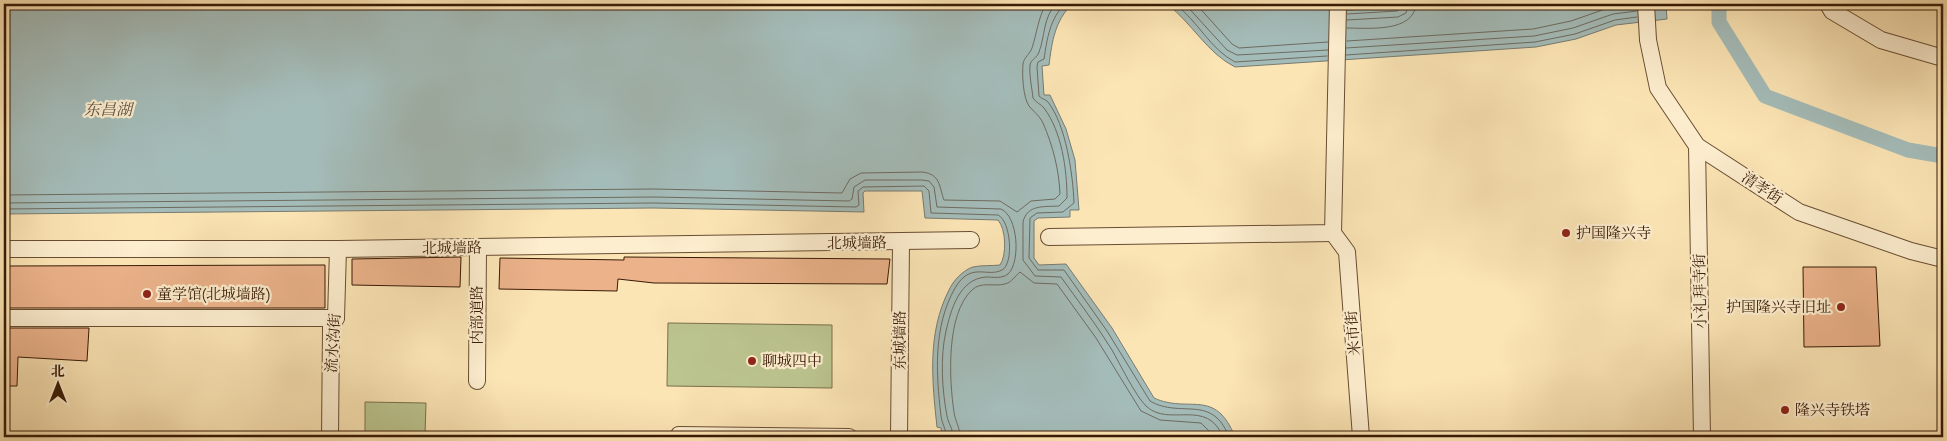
<svg xmlns="http://www.w3.org/2000/svg" width="1947" height="441" font-family="'IM FELL Great Primer','Noto Serif SC',serif">
<style>
.green{fill:#bcc590;stroke:#7a704b}
.water{fill:#a4bcb9;stroke:#797b71}
.lines{fill:none;stroke-linecap:round;stroke-linejoin:round}
.shore{stroke:#6e6b60;stroke-width:1}
.canal{stroke:#a4bcb9;stroke-width:15}
.building{fill:#ecb38b;stroke:#381a06}
.minor-casing{stroke:#694d32;stroke-width:18}
.minor{stroke:#fdeecf;stroke-width:16}
.poi-dot{fill:#8f2418;stroke:#fdeecf;stroke-width:2}
.labels{text-anchor:middle;dominant-baseline:central;stroke-width:4.5;stroke-linejoin:round;paint-order:stroke}
.street-label{font-size:15px;fill:#381a06;stroke:#fdeecf}
.poi-label{font-size:15px;fill:#381a06;stroke:#fdeecf;text-anchor:start}
.water-label{font-size:16px;font-style:italic;fill:#5e5345;stroke:#fdeecf}
</style>
<rect width="100%" height="100%" fill="#fce5b5"/>
<filter id="stains"><feTurbulence type="fractalNoise" baseFrequency=".004" numOctaves="4"/><feColorMatrix values="0 0 0 0 .2 0 0 0 0 .09 0 0 0 0 .02 0 0 0 .5 -.17"/></filter>
<radialGradient id="worn" r=".72"><stop offset=".6" stop-color="#630" stop-opacity="0"/><stop offset="1" stop-color="#630" stop-opacity=".3"/></radialGradient>
<!-- green -->
<g class="green">
<path d="M668,323L832,325V388L667,386Z"/>
<path d="M365,402L426,403L425,434L365,433Z"/>
</g>
<!-- water -->
<g class="water">
<path d="M4,4H1072C1055,21 1052,41 1049,65L1042,66L1044,95H1050L1066,129L1075,160L1079,210H1070V217L1038,218L1034,221V258L1039,265L1066,264L1112,328L1154,398C1189,414 1215,387 1235,437L942,436L941,428L937,427C932,381 927,333 949,290C953,281 963,270 973,267C981,265 992,266 1000,265C1007,255 1006,229 998,220L925,218L922,191H865L863,193L864,212L654,208L4,214Z"/>
<path d="M1167,4H1309C1319,14 1362,9 1376,8C1472,0 1569,4 1666,4L1667,19L1616,25L1576,39L1536,47L1235,67C1207,53 1192,23 1167,4Z"/>
</g>
<g class="lines">
<!-- shore -->
<g class="shore">
<path d="M1056,4C1043,17 1045,37 1039,52C1037,58 1031,59 1030,65C1029,75 1032,88 1033,98C1036,103 1041,104 1044,108C1062,132 1067,170 1067,198L1059,206C1045,207 1027,204 1023,222V260L1035,276L1061,277C1078,301 1096,324 1112,350C1120,364 1135,395 1146,406C1169,428 1207,397 1223,437"/>
<path d="M1065,4C1050,18 1047,39 1044,59L1038,62L1037,67L1039,96C1042,99 1045,99 1048,102C1066,125 1073,175 1074,203L1063,212L1037,213L1030,218L1029,258L1038,270H1064L1107,331L1150,401C1181,419 1212,393 1229,437"/>
<path d="M1175,4C1198,21 1210,49 1235,62L1327,56"/>
<path d="M1185,4L1227,50L1237,55L1328,50"/>
<path d="M1196,4L1232,44L1239,48L1328,42"/>
<path d="M1347,14L1397,11L1401,8L1402,4"/>
<path d="M1347,20L1398,17L1406,13L1408,4"/>
<path d="M1347,28C1368,28 1414,33 1416,4"/>
<path d="M1347,41L1533,29L1571,21L1611,7L1636,4"/>
<path d="M1346,48L1534,36L1573,28L1613,14L1637,11"/>
<path d="M1346,55L1535,42L1575,34L1615,20L1637,17"/>
<path d="M4,195L654,189L842,193L850,179L861,173L922,172C941,174 939,187 944,200L1000,201L1017,212L1031,201L1055,199L1060,194C1059,170 1053,146 1043,123C1039,115 1034,112 1029,106C1023,97 1022,75 1023,64C1024,57 1030,54 1032,48C1037,33 1038,18 1046,4"/>
<path d="M4,203L654,197L849,201L852,199L854,187L865,180H922L929,181L934,187L937,207L1001,209C1018,216 1021,262 1008,274C1002,279 993,277 986,277C959,279 951,310 946,331C940,357 942,390 947,416C948,423 953,428 953,437"/>
<path d="M4,209L654,203L856,207L859,205L858,191L863,187L924,186L929,191L931,213L998,215C1011,221 1014,264 1002,270C987,278 971,261 955,288C933,327 936,373 941,416C942,424 946,428 946,437"/>
<path d="M960,437C960,427 955,421 954,412C949,379 946,314 972,290C981,281 994,287 1005,284C1012,282 1015,276 1020,272L1034,283L1057,284L1096,338L1141,411L1160,420L1201,423L1215,437"/>
</g>
<!-- canal -->
<path class="canal" d="M1719,4V22L1765,96L1908,150L1943,156"/>
</g>
<!-- building -->
<g class="building">
<path d="M461,257L460,287L352,285V259Z"/>
<path d="M624,257L890,259L887,284L654,283L618,279L617,291L499,289L500,258L624,260Z"/>
<path d="M325,265V308H4V266Z"/>
<path d="M1803,267H1876L1880,346L1804,347Z"/>
<path d="M4,328H89L87,361L18,357L17,386H4Z"/>
</g>
<g class="lines">
<defs>
<g id="minor">
<path d="M1646,4L1648,40L1658,88L1697,146L1799,212L1911,251L1943,259"/>
<path d="M1828,4L1832,11L1881,40L1943,58"/>
<path d="M1697,146L1702,437"/>
<path d="M1333,233L1347,252L1361,437"/>
<path d="M1049,237L1333,233L1338,4"/>
<path d="M4,249H338L971,240"/>
<path d="M4,318H336"/>
<path d="M477,381L478,248"/>
<path d="M330,437L331,327L336,318L338,249"/>
<path d="M678,437L679,435L849,437"/>
<path d="M899,437L901,243"/>
</g>
</defs>
<!-- minor casing -->
<use href="#minor" class="minor-casing"/>
<!-- minor -->
<use href="#minor" class="minor"/>
</g>
<!-- markers -->
<g class="poi-dot">
<circle cx="1566" cy="233" r="5"/>
<circle cx="147" cy="294" r="5"/>
<circle cx="1841" cy="307" r="5"/>
<circle cx="752" cy="361" r="5"/>
<circle cx="1785" cy="410" r="5"/>
</g>
<g class="labels">
<!-- street labels -->
<g class="street-label">
<text transform="translate(1762 188) rotate(33)">清孝街</text>
<text transform="translate(857 243) rotate(-1)">北城墙路</text>
<text transform="translate(452 248) rotate(-1)">北城墙路</text>
<text transform="translate(1700 291) rotate(-91)">小礼拜寺街</text>
<text transform="translate(477 315) rotate(-90)">内部道路</text>
<text transform="translate(1353 333) rotate(-95)">米市街</text>
<text transform="translate(900 340) rotate(-90)">东城墙路</text>
<text transform="translate(333 343) rotate(-86)">流水沟街</text>
</g>
<!-- poi labels -->
<g class="poi-label">
<text x="1576" y="233">护国隆兴寺</text>
<text x="157" y="294">童学馆(北城墙路)</text>
<text x="1831" y="307" text-anchor="end">护国隆兴寺旧址</text>
<text x="762" y="361">聊城四中</text>
<text x="1795" y="410">隆兴寺铁塔</text>
</g>
<!-- water labels -->
<g class="water-label">
<text x="108" y="109">东昌湖</text>
</g>
</g>
<!-- margin -->
<rect width="1947" height="441" fill="none" stroke="#fce5b5" stroke-width="20"/>
<rect x="5" y="5" width="1937" height="431" fill="none" stroke="#381a06" stroke-width="2.5"/>
<rect x="10" y="10" width="1927" height="421" fill="none" stroke="#381a06"/>
<!-- north arrow -->
<g transform="translate(58 384)" stroke="#fdeecf" stroke-width="4" paint-order="stroke">
<path d="M0-4L9 19L0 12L-9 19Z" fill="#381a06"/>
<text y="-8" font-size="14" font-weight="bold" text-anchor="middle" fill="#381a06">北</text>
</g>
<rect width="100%" height="100%" filter="url(#stains)"/>
<rect width="100%" height="100%" fill="url(#worn)"/>
</svg>
